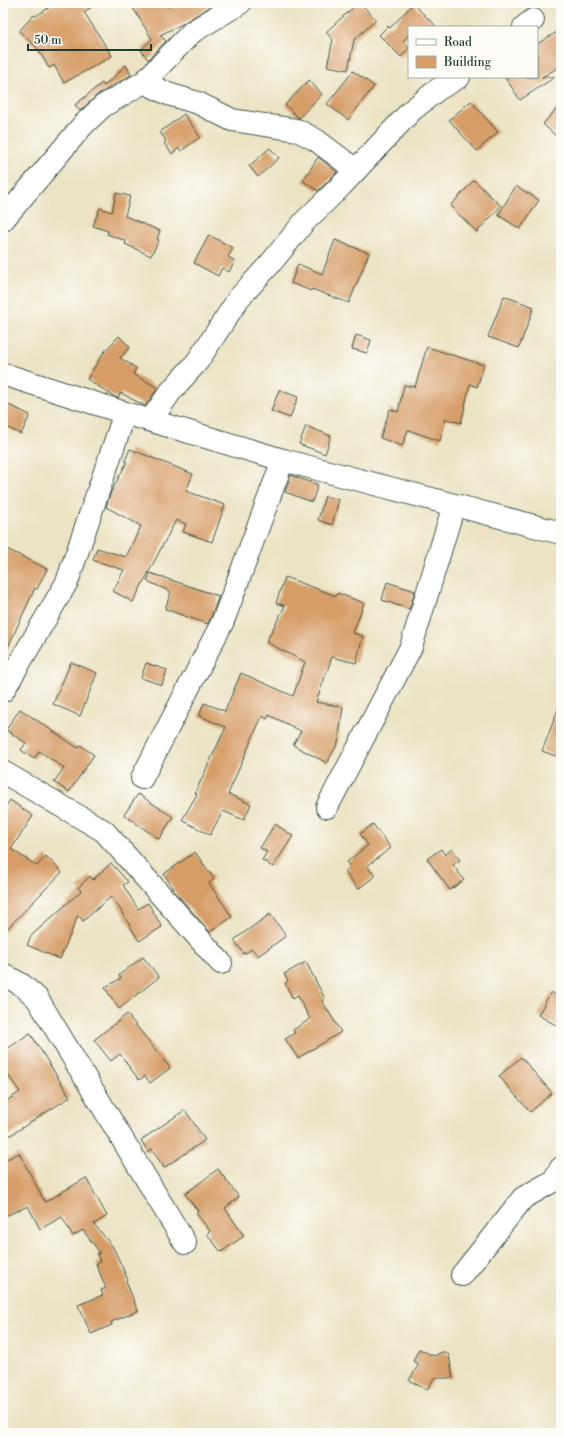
<svg xmlns="http://www.w3.org/2000/svg" width="564" height="1436" font-family="'Libre Bodoni',serif">
<style>
.building{fill:#d69d67}
.lines{fill:none;stroke-linecap:round;stroke-linejoin:round}
.minor-casing{stroke:#3e564a;stroke-width:24}
.minor{stroke:#fff;stroke-width:22}
</style>
<rect width="100%" height="100%" fill="#fdfcf7"/>
<filter id="ink" filterUnits="userSpaceOnUse"><feTurbulence type="fractalNoise" baseFrequency=".025" numOctaves="2"/><feDisplacementMap in="SourceGraphic" scale="8" xChannelSelector="R" yChannelSelector="G"/><feConvolveMatrix kernelMatrix="1 2 1 2 8 2 1 2 1" color-interpolation-filters="sRGB"/></filter>
<filter id="wash" filterUnits="userSpaceOnUse"><feTurbulence type="fractalNoise" baseFrequency=".012" numOctaves="4" result="noise"/><feDisplacementMap in="SourceGraphic" scale="16" xChannelSelector="R" yChannelSelector="G"/><feGaussianBlur stdDeviation="0.9" result="paint"/><feColorMatrix in="noise" values="0 0 0 0 0 0 0 0 0 0 0 0 0 0 0 0 0 1.4 0 .05"/><feComposite in="paint" operator="in"/></filter>
<g filter="url(#wash)">
<rect width="100%" height="100%" fill="#ece3c4"/>
<g id="blocks">
<!-- building -->
<g class="building">
<path d="M56,3H98L84,12L112,56L64,83L54,65L49,68L38,49L19,31L34,15L36,16Z"/>
<path d="M130,3H164L167,7L176,3H216L182,24L160,35L166,41L148,60L141,50L152,39Z"/>
<path d="M358,3H360L376,20L354,40L348,70L327,66L333,40L326,32Z"/>
<path d="M413,4L437,27H409V34L403,41L409,48L401,57L379,35L388,26L390,28Z"/>
<path d="M557,32L561,39V66L542,77H555L520,100L505,77H537V44Z"/>
<path d="M126,65L131,75L97,95L80,111L75,105L102,83L104,86Z"/>
<path d="M353,71L374,86L348,120L327,104Z"/>
<path d="M309,80L322,94L299,118L285,105Z"/>
<path d="M471,101L498,132L477,151L449,120Z"/>
<path d="M561,104V141L543,124Z"/>
<path d="M184,114L200,137L181,151L179,148L172,154L164,143L166,141L160,132Z"/>
<path d="M270,148L279,158L258,177L249,166Z"/>
<path d="M318,157L337,172L318,191L303,181Z"/>
<path d="M474,180L501,206L477,232L450,206Z"/>
<path d="M516,186L539,200L520,229L498,215Z"/>
<path d="M116,193L130,196L125,216L160,231L157,239L159,240L151,256L125,244L126,241L107,234L108,231L93,226L100,208L112,212Z"/>
<path d="M209,235L233,248L228,257L235,261L229,272L222,268L218,276L194,263Z"/>
<path d="M335,240L369,253L349,303L312,289L311,291L291,283L298,264L322,274Z"/>
<path d="M504,296L534,307L519,348L488,337Z"/>
<path d="M356,335L371,340L367,353L352,349Z"/>
<path d="M119,336L130,347L120,358L136,368L133,374L158,388L145,406L121,393L118,398L115,397L87,379L104,352Z"/>
<path d="M427,347L484,365L477,387L470,384L461,423L446,419L440,441L408,430L402,446L380,438L390,409L398,412L404,385L415,387Z"/>
<path d="M279,390L298,397L290,418L271,411Z"/>
<path d="M3,402L30,415L21,434L3,426Z"/>
<path d="M306,426L331,436L325,454L299,444Z"/>
<path d="M130,449L193,474L186,491L225,505L212,542L183,532L186,524L176,520L133,602L113,591L124,570L93,560L97,548L126,557L141,526L106,507L111,492L127,462L125,461Z"/>
<path d="M291,475L318,485L312,502L285,492Z"/>
<path d="M325,496L339,500L332,525L318,520Z"/>
<path d="M3,547L47,569L37,589L35,588L3,658Z"/>
<path d="M150,573L219,596L208,624L165,609L171,592L147,581Z"/>
<path d="M285,577L336,596L337,593L364,603L353,633L363,636L356,663L332,657L316,702L343,707L338,743L327,763L293,745L301,731L269,715L267,719L262,716L228,794L251,804L244,820L223,811L210,835L182,820L197,794L195,793L226,727L199,716L204,703L225,711L241,673L293,696L305,662L266,642L285,606L276,603Z"/>
<path d="M387,582L415,591L409,609L382,600Z"/>
<path d="M71,662L97,673L80,716L53,704Z"/>
<path d="M146,663L167,670L162,685L141,678Z"/>
<path d="M560,704H561V758L542,751Z"/>
<path d="M20,709L78,748L80,745L94,755L69,792L54,782L64,768L39,751L34,759L21,750L26,743L6,730Z"/>
<path d="M138,794L173,817L159,839L124,815Z"/>
<path d="M10,800L33,816L11,849L37,866L46,856L62,872L3,933V811Z"/>
<path d="M275,824L293,836L273,867L262,860L267,852L260,848Z"/>
<path d="M373,824L391,848L367,866L375,876L358,889L345,872L351,867L347,862L368,845L360,834Z"/>
<path d="M441,849L445,855L452,849L460,860L453,865L464,880L450,890L427,859Z"/>
<path d="M195,852L214,879L209,883L232,917L210,932L173,890L174,889L164,874Z"/>
<path d="M111,863L128,882L123,885L138,909L148,903L162,927L139,941L112,896L83,921L78,915L60,959L27,945L31,936L81,891L78,888L90,876L93,880Z"/>
<path d="M270,914L286,936L258,956L252,949L244,954L234,940Z"/>
<path d="M143,957L159,977L119,1009L105,988L121,978L119,975Z"/>
<path d="M306,962L325,999L322,1001L341,1032L298,1058L285,1039L295,1033L293,1030L310,1019L298,996L293,999L285,983L288,981L284,974Z"/>
<path d="M551,992L561,998V1028L538,1015Z"/>
<path d="M127,1014L170,1068L150,1083L145,1076L139,1080L120,1054L111,1061L94,1040Z"/>
<path d="M30,1033L70,1097L3,1140V1103L20,1092L3,1068V1052Z"/>
<path d="M521,1057L552,1093L530,1112L499,1076Z"/>
<path d="M185,1110L205,1140L164,1168L152,1149L148,1152L141,1140Z"/>
<path d="M19,1153L45,1202L86,1178L107,1216L94,1224L113,1247L128,1280L126,1281L138,1311L111,1322L112,1325L91,1334L78,1305L103,1295L101,1290L106,1288L96,1264L100,1262L97,1254L100,1253L83,1230L73,1236L62,1217L40,1229L28,1206L3,1217V1161Z"/>
<path d="M218,1169L239,1197L225,1208L244,1236L221,1252L207,1234L210,1231L196,1213L198,1211L185,1194Z"/>
<path d="M419,1349L434,1356L442,1352H445L449,1355L453,1378H434L427,1390L409,1380L419,1364L413,1361Z"/>
</g>
</g>
</g>
<g filter="url(#ink)">
<use href="#blocks" fill-opacity="0" stroke="#3e564a" stroke-width="1"/>
<g class="lines">
<defs>
<g id="minor">
<path d="M524,27L533,20"/>
<path d="M144,82L168,94L198,103L232,120L297,130L316,140L356,170"/>
<path d="M3,220L83,125L103,106L144,82L192,32L240,3"/>
<path d="M3,374L125,413L283,460L561,533"/>
<path d="M151,420L171,391L197,362L239,298L270,264L305,221L341,186L411,111L437,90L459,77"/>
<path d="M3,691L67,582L125,413"/>
<path d="M3,772L104,831L221,963"/>
<path d="M142,778L223,621L283,460"/>
<path d="M327,807L411,647L454,505"/>
<path d="M3,974L22,985L37,998L185,1243"/>
<path d="M462,1275L523,1198L553,1181L561,1168"/>
</g>
</defs>
<!-- minor casing -->
<use href="#minor" class="minor-casing"/>
<!-- minor -->
<use href="#minor" class="minor"/>
</g>
</g>
<!-- margin -->
<rect width="564" height="1436" fill="none" stroke="#fdfcf7" stroke-width="16"/>
<!-- legend -->
<rect x="408" y="26" width="130" height="52" fill="#fdfcf7" stroke="#a4b0a9"/>
<rect x="416" y="39" width="20" height="6" fill="#ffffff" stroke="#a4b0a9"/>
<text x="444" y="46" font-size="12" fill="#1f3d34">Road</text>
<rect x="416" y="56" width="20" height="12" fill="#d69d67" stroke="#a4b0a9"/>
<text x="444" y="66" font-size="12" fill="#1f3d34">Building</text>
<!-- scale -->
<path d="M28 44v6h123v-6" fill="none" stroke="#1f3d34" stroke-width="2"/>
<text x="34" y="44" font-size="12" fill="#1f3d34" stroke="#fdfcf7" stroke-width="3" paint-order="stroke">50 m</text>
</svg>
